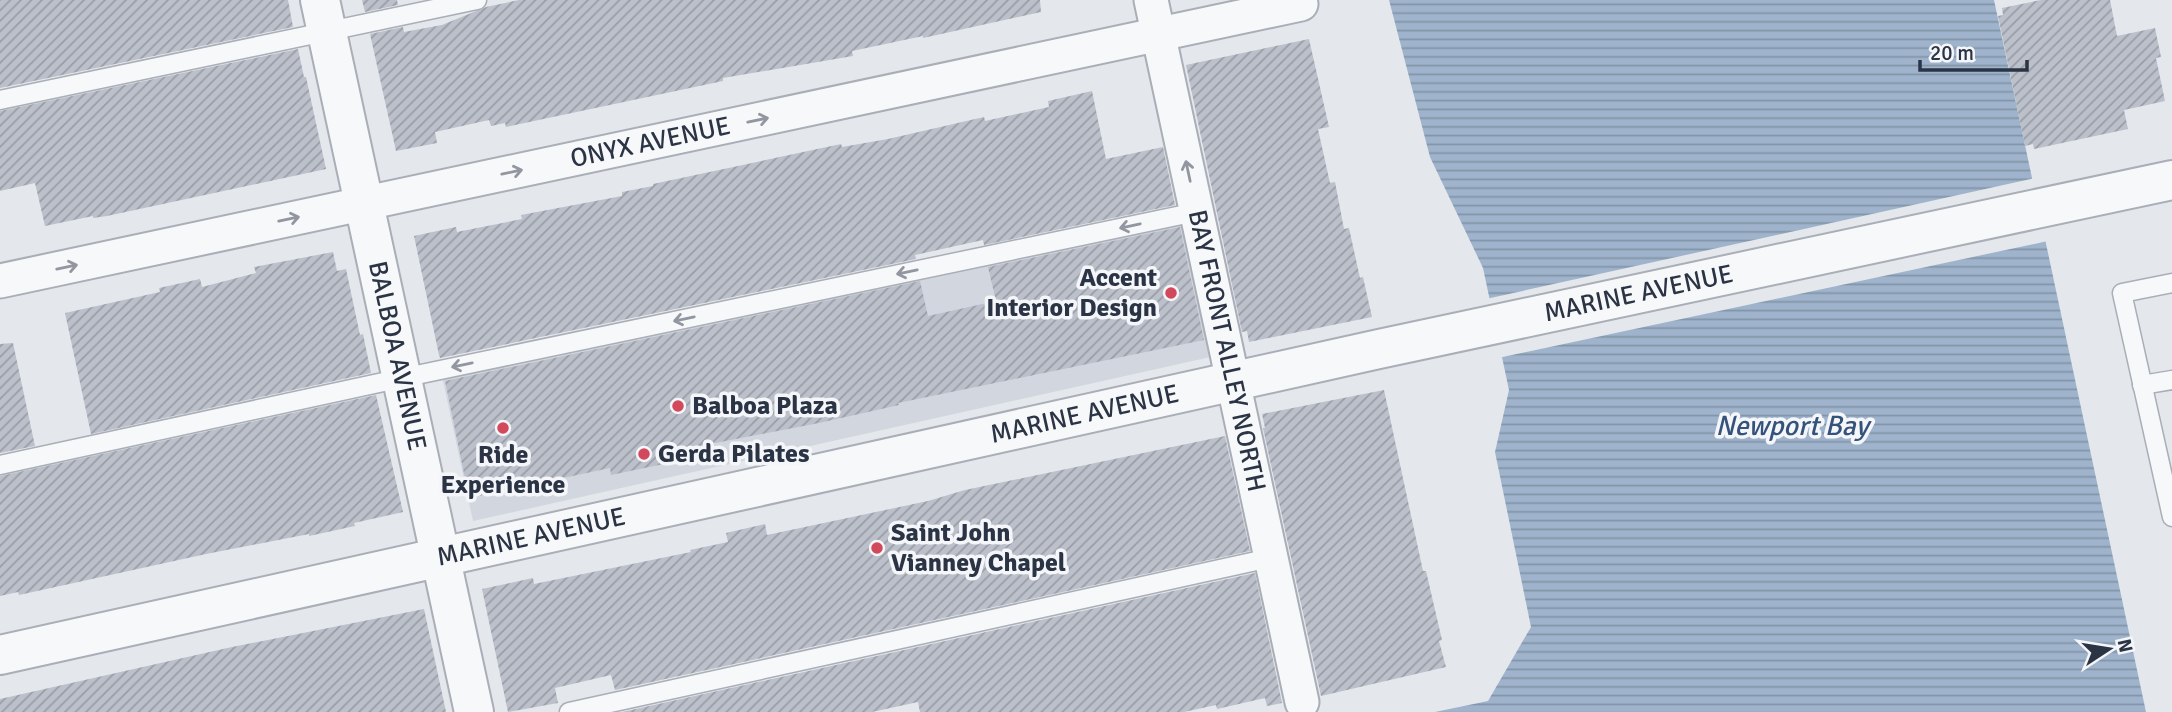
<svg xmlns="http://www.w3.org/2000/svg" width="2172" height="712" font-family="Signika,sans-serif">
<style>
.built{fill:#d2d6de}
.water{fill:url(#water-rules)}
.pier{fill:#e4e7ec}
.building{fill:url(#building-hatch)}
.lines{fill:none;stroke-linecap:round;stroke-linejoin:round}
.service-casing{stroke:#a9aeb7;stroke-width:21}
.minor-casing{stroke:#a9aeb7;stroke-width:37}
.tertiary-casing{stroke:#a9aeb7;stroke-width:42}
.service{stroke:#f7f8fa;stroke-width:18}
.minor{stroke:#f7f8fa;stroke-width:33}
.tertiary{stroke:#f7f8fa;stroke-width:38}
.oneway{stroke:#9196a0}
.poi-dot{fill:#d1495b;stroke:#f4f6f9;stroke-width:2.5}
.labels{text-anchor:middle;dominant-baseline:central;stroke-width:7;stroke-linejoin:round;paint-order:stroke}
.street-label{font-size:26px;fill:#2b3445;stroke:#f4f6f9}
.poi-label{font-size:26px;font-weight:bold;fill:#2b3445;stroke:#f4f6f9;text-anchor:start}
.water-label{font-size:28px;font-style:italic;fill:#34527a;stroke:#f4f6f9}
</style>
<defs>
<pattern id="water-rules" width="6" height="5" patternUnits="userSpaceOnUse" patternTransform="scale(1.75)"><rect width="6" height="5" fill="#9fb4cc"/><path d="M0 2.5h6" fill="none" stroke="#8293a7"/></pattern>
<pattern id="building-hatch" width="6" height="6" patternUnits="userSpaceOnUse" patternTransform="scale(1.75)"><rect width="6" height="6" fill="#bbc0ca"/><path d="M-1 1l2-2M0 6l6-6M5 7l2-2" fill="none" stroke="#989da6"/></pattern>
</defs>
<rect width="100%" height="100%" fill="#e4e7ec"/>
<!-- built -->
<path class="built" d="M1189,224L1215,356L473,521L442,376Z"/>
<!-- water -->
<path class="water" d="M1389,0H1994L2146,712H1435L1488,701L1531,627L1495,452L1509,390L1483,268L1430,157Z"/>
<!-- pier -->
<path class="pier" d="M2035,178L2048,241L1498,358L1486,299Z"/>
<!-- building -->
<g class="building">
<path d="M0,0H288L293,27L0,88Z"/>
<path d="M362,0H397L398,5L365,12Z"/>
<path d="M519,0H1040L1041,12L923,38V36L852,51L853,56L723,78V81L506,127L505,123L491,126L489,120L435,132L437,143L396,151L370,34L403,27L404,32L442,25L486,7Z"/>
<path d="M2041,0H2110L2117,36L2155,28L2161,57L2156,58L2165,101L2124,110L2128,129L2034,149L2033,144L2025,146L1998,16L2003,15L2002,8Z"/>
<path d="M1309,39L1329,127L1318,129L1330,183L1335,182L1344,229L1349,228L1360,278L1363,277L1372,317L1249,342L1247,331L1242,332L1186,65Z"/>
<path d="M298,49L304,77H306L326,169L107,216L93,218V216L45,226L35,183L0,191V111Z"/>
<path d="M1092,91L1106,159L1163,147L1175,205L984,245L983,240L915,255L916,259L440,358L439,355L414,236L456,227L457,232L522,219L521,215L622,196V192L653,186V184L841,144L842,147L888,139L984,117L985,121L1049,107L1048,101Z"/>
<path d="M1180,227L1204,340L898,403L899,405L819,423L705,445L707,455L611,475L610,468L469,498L445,381L920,281L928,316L996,301L988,267Z"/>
<path d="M333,252L337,271L346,269L360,335L363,334L371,373L91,434L65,313L160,292L159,288L200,279L202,287L256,273L254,267Z"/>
<path d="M13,343L35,446L0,453V344Z"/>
<path d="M1384,390L1423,571H1426L1442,640L1439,641L1446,667L1321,696L1263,428H1265L1262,414Z"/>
<path d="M376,395L403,512L354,523L355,526L309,536V534L206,554L19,595L18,592L0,596V476Z"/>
<path d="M1225,436L1250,551L615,690L611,675L555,688L558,703L508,712L482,589L533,578L534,584L691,552L690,550L728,542L726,533L765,524L767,535L928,501L965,490Z"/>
<path d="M1255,573L1282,703L1267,706L1265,698L1217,709L1216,705L1184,712H920L918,702L872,712H622Z"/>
<path d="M424,609L446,712H0V699L232,647Z"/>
</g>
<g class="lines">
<defs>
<g id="service">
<path d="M0,100L477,0"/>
<path d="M2172,283L2122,293L2172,517"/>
<path d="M2142,385L2172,380"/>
<path d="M0,465L402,378L1196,212"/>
<path d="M569,712L1270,558"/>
</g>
<g id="minor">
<path id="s1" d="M1151,0L1302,702"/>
<path id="s2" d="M0,281L1301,4"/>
</g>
<g id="tertiary">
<path id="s3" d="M320,0L474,712"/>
<path id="s4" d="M0,655L1379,349L2172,180"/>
</g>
</defs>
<!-- service casing -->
<use href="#service" class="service-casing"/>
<!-- minor casing -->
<use href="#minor" class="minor-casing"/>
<!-- tertiary casing -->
<use href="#tertiary" class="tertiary-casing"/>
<!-- service -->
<use href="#service" class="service"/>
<!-- minor -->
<use href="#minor" class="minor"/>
<!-- tertiary -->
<use href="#tertiary" class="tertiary"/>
</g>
<!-- one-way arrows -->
<defs><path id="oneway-shaft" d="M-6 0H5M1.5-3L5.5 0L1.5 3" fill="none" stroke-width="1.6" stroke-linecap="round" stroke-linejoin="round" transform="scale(1.75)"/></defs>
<g class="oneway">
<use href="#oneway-shaft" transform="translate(758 120) rotate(-12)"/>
<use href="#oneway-shaft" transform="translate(1188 171) rotate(-102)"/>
<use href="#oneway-shaft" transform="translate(512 172) rotate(-12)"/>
<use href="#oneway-shaft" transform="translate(289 219) rotate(-12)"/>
<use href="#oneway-shaft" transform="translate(1130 226) rotate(168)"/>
<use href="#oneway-shaft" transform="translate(67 267) rotate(-12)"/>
<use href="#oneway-shaft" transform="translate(907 272) rotate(168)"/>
<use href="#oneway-shaft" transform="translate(684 319) rotate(168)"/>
<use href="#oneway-shaft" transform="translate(462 365) rotate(168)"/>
</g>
<!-- markers -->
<g class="poi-dot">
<circle cx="1171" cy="293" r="7"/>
<circle cx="678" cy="406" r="7"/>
<circle cx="503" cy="428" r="7"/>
<circle cx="644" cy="454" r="7"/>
<circle cx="877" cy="548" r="7"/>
</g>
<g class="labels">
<!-- street labels -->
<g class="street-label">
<text stroke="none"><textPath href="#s2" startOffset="665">ONYX AVENUE</textPath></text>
<text stroke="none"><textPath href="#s4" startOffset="1678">MARINE AVENUE</textPath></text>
<text stroke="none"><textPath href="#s1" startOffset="359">BAY FRONT ALLEY NORTH</textPath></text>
<text stroke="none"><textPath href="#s3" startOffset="364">BALBOA AVENUE</textPath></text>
<text stroke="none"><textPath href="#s4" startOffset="1111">MARINE AVENUE</textPath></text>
<text stroke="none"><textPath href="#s4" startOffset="544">MARINE AVENUE</textPath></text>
</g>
<!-- poi labels -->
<g class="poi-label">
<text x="1157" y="278" text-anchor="end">Accent<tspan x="1157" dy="30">Interior Design</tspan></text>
<text x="692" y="406">Balboa Plaza</text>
<text x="658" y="454">Gerda Pilates</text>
<text x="503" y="455" text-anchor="middle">Ride<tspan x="503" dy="30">Experience</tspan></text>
<text x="891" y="533">Saint John<tspan x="891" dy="30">Vianney Chapel</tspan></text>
</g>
<!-- water labels -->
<g class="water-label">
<text x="1792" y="426">Newport Bay</text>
</g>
</g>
<!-- north arrow -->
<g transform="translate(2109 649) rotate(78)" stroke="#f4f6f9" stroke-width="5" paint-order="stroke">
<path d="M0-5L12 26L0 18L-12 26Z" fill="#2b3445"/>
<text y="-10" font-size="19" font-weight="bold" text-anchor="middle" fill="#2b3445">N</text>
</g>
<!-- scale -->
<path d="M1920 60v10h107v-10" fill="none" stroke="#2b3445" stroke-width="3.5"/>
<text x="1930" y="60" font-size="21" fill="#2b3445" stroke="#f4f6f9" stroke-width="5" paint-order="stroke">20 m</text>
</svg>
